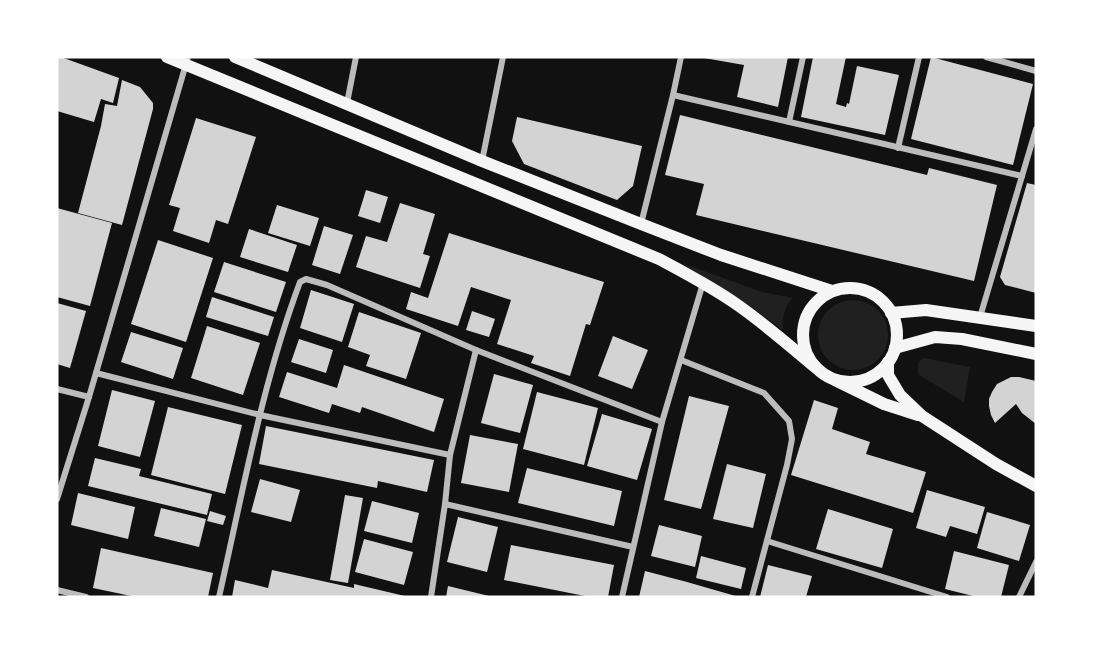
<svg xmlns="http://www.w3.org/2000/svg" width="1093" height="654" font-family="'DM Sans',sans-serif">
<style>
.green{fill:#202020}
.building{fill:#d3d3d3}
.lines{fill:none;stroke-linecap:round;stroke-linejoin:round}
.minor{stroke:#bcbcbc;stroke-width:6}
.secondary{stroke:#f5f5f5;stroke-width:12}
.primary{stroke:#f5f5f5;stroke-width:12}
</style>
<rect width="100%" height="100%" fill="#111"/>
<!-- green -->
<g class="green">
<path d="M682,263L762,292L793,298C784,307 782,319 783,330L750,306Z"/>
<circle cx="853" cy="335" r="35"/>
<path d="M923,358L970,367L964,402L919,375C917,368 917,363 923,358Z"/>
</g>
<!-- building -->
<g class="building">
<path d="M57,57H61L119,78L113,103L101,99L94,122L57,111Z"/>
<path d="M704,57H788L778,107L737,97L744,65L704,58Z"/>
<path d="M813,57H846L836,104L846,107L847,103L849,104L857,66L899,75L885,135L801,117Z"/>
<path d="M931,57L1033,84L1013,165L911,139Z"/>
<path d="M122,80L140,87L153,103V109L122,225L78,213L101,126L105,104L117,106Z"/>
<path d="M680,115L927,175L929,168L997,185L974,281L696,215L704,184L665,175Z"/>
<path d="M517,117L642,146L633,186L617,200L524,164L512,141Z"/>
<path d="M196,118L256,137L228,224L216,220L209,243L173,231L180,208L169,205Z"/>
<path d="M1027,183L1036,185V293L1005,285L1000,277Z"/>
<path d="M366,190L388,197L380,223L358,216Z"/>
<path d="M400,203L435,214L423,254L430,256L420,288L356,267L366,236L387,242Z"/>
<path d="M277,205L319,218L310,246L268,233Z"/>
<path d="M57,208L112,223L90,306L57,297Z"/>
<path d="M324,226L353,235L340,274L312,265Z"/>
<path d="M249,229L297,245L288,272L240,257Z"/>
<path d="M449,233L604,282L590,325L586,324L570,376L531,363L534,356L497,344L511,300L471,287L458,326L406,309L411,292L428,298Z"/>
<path d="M158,240L213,258L186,342L131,324Z"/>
<path d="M224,262L286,282L276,312L214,292Z"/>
<path d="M311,290L354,304L342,342L300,328Z"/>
<path d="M212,297L274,317L268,336L206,317Z"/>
<path d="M57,303L86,311L70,368L57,364Z"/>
<path d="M472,311L495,319L489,337L466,330Z"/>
<path d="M359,312L421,333L406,379L366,366L370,355L348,347Z"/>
<path d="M207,326L260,343L243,395L191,378Z"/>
<path d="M131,332L183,348L173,379L121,362Z"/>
<path d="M613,336L648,350L632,389L598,376Z"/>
<path d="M299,339L333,350L326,373L291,362Z"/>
<path d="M344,365L444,399L434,432L362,407L360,413L332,404L329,413L279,397L287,372L337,388Z"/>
<path d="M494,374L533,385L520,433L481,423Z"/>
<path d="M1011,377H1019L1036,381V424L1022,413L1016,404L995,423L991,415L989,406V399L992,392L997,384Z"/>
<path d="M112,390L155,401L140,457L98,446Z"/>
<path d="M537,392L598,408L584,465L523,449Z"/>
<path d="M689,396L729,406L701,509L664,500Z"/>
<path d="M814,400L838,408L832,429L870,442L866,454L926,472L913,513L791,475Z"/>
<path d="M168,407L242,425L225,494L151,475Z"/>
<path d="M602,414L652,429L637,480L587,466Z"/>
<path d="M266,426L434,460L427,492L378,481L377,488L259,464Z"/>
<path d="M470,435L518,444L509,492L461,483Z"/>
<path d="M95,458L141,469L139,476L212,494L207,515L88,486Z"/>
<path d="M727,464L766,474L753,528L713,519Z"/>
<path d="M527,468L622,491L614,526L518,503Z"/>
<path d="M260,479L300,490L291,522L251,512Z"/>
<path d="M927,490L985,507L977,534L950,526L946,537L916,528Z"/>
<path d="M78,493L135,507L128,539L71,525Z"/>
<path d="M345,495L363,498L348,583L330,580Z"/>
<path d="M372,501L419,513L412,543L364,531Z"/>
<path d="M161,508L206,519L199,547L154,536Z"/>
<path d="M828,509L893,529L882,568L816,549Z"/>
<path d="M210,511L226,516L223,525L207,521Z"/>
<path d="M987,512L1030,525L1019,561L977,548Z"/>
<path d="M458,517L498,527L487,572L447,562Z"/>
<path d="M659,525L702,536L695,567L651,556Z"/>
<path d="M364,539L413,552L404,585L355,572Z"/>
<path d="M511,545L614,565L608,597H590L504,580Z"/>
<path d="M101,548L213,573L208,597H136L93,588Z"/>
<path d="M954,551L1009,565L1001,597H977L945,589Z"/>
<path d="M701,556L746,568L741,589L696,578Z"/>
<path d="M768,565L812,576L806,597H760Z"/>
<path d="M272,570L354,588V584L409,597H232L235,580L268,588Z"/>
<path d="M645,571L687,582L739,597H639Z"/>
<path d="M448,586L489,596V597H446Z"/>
</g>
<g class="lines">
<!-- minor -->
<g class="minor">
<path d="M986,57L1036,71"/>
<path d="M673,95L1022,176"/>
<path d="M347,103L356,57"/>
<path d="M789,122L803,57"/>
<path d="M898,148L919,57"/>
<path d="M482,161L503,57"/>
<path d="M641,224L673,95L681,57"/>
<path d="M980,317L1036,129"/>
<path d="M681,360L764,393L789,421L792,439L787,465L752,597"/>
<path d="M96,373L260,415L450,455"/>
<path d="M57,389L89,397"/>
<path d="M57,499L89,397L188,57"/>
<path d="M445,504L633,547"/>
<path d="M767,541L947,597"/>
<path d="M57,590L86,597"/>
<path d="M219,597C243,491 262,384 300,282L306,279L327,285L476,350L662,422"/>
<path d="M431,597L445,504L450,455L476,350"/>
<path d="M622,597L662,422L703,283"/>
<path d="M1019,597L1036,562"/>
</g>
<!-- secondary -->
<g class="secondary">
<path d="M888,362V375L900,395L922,416L996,464L1036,486"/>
<path d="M835,380L884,404L918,415"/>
</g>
<!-- primary -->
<g class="primary">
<path d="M167,57L659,259C687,274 714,288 739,306C766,325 790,346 815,367"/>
<path d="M235,57L482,161L641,224L721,255L832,291"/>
<circle cx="850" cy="335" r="47"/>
<path d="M891,313L926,310L1036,326"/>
<path d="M895,348L935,337L962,339L1036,354"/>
</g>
</g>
<!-- border -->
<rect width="1093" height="654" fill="none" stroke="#ffffff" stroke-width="117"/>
</svg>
